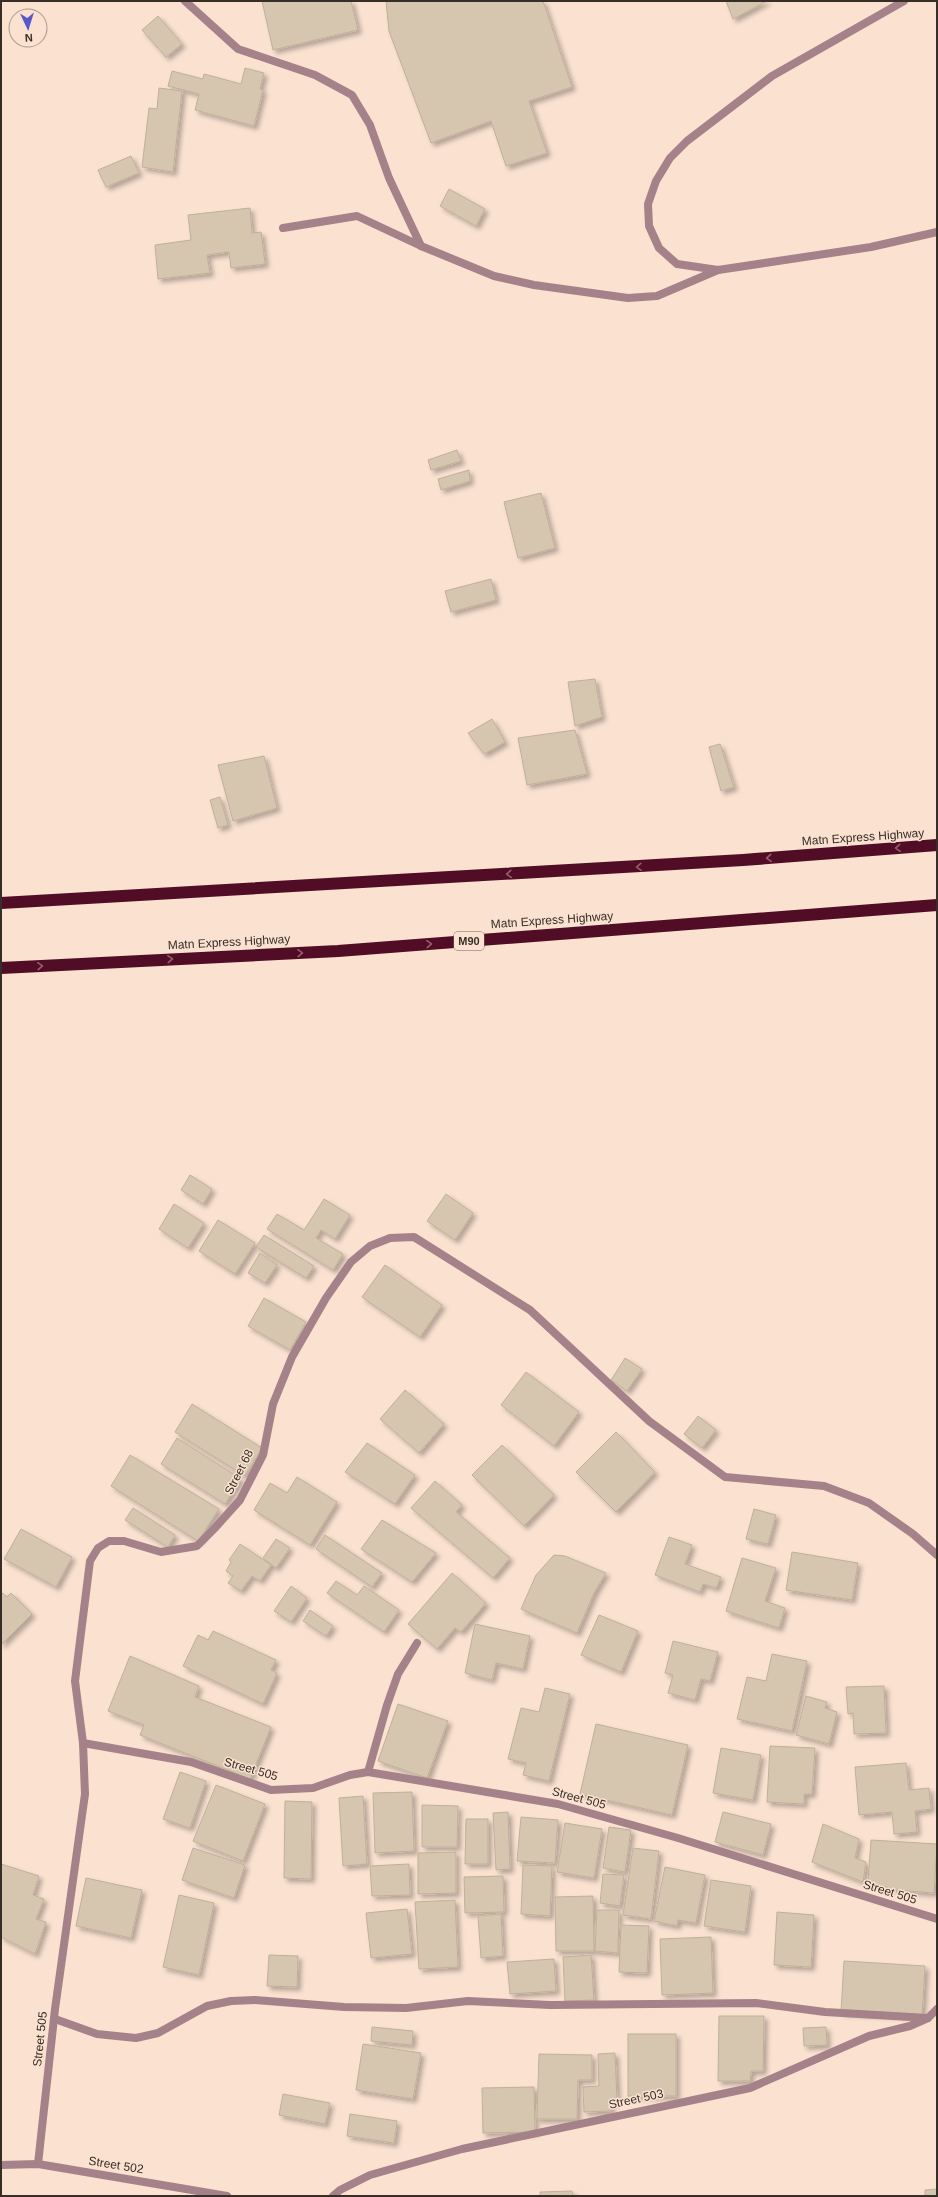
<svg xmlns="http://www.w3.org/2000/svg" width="938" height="2197" font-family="Helvetica,sans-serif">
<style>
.building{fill:#d6c6af;stroke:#bfb099;filter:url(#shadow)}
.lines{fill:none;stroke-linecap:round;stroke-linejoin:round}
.service{stroke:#a58189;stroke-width:8}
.minor{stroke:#a58189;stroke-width:8}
.tertiary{stroke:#a58189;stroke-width:8}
.motorway{stroke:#510c26;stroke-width:12}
.oneway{stroke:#95616a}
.labels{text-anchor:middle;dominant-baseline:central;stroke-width:3;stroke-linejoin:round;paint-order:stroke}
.shield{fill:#fae1d0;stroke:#72645a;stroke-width:1}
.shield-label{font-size:11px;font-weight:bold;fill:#372e27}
.street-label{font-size:12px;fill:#372e27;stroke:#fae1d0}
</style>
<defs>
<filter id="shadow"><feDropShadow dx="3.5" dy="3.5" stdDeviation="2" flood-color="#0004"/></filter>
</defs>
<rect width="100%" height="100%" fill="#fae1d0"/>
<!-- building -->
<g class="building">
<path d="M262,1H351L358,30L273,50Z"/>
<path d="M386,1H543L572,87L529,101L547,153L506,166L491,121L431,143L389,31Z"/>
<path d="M726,1H767L733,19Z"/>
<path d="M158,16L182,44L166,57L142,30Z"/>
<path d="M245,68L264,73L260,89L263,90L254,126L195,110L199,94L168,86L172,71L203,79L204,74L241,84Z"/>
<path d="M159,88L182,91L173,172L142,167L149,108L157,109Z"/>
<path d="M131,156L139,173L106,187L98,170Z"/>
<path d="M449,189L485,209L476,226L440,206Z"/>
<path d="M250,208L252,233L261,232L265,264L231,268L229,252L207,255L210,273L158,279L155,245L191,240L188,215Z"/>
<path d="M457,450L461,461L431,470L428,460Z"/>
<path d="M469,470L470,481L441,490L438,479Z"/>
<path d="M541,493L555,548L518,558L504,502Z"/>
<path d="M491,579L496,600L451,612L445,591Z"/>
<path d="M595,679L602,717L575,726L568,682Z"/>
<path d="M492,719L505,742L484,754L468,733Z"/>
<path d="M575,730L587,774L527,785L518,738Z"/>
<path d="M720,744L734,787L721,791L709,747Z"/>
<path d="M264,756L277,808L233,821L218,765Z"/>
<path d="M220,797L228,825L218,828L210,800Z"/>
<path d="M190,1175L212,1189L203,1204L181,1190Z"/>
<path d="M446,1194L473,1213L455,1240L427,1221Z"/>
<path d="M324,1199L350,1215L335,1239L321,1230L316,1238L343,1254L333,1270L267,1229L277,1214L304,1230Z"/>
<path d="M174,1204L204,1223L188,1248L159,1229Z"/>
<path d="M218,1220L255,1243L235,1274L199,1251Z"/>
<path d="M264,1235L314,1266L306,1278L256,1247Z"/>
<path d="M260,1253L277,1265L265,1283L248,1273Z"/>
<path d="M385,1265L442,1305L420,1337L362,1297Z"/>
<path d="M264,1298L306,1322L290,1350L248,1326Z"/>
<path d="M625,1358L642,1369L627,1391L611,1380Z"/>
<path d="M526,1372L579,1412L554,1446L501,1405Z"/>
<path d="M405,1390L444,1424L419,1453L380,1419Z"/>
<path d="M192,1404L262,1448L245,1476L175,1432Z"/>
<path d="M698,1416L716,1430L702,1448L684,1434Z"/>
<path d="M616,1432L655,1472L616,1512L576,1472Z"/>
<path d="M177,1438L241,1479L225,1504L161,1464Z"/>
<path d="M367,1443L415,1475L395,1504L345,1472Z"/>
<path d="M502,1445L554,1495L524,1526L472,1475Z"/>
<path d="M130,1455L219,1509L198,1541L111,1486Z"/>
<path d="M297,1477L337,1502L310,1545L254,1510L270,1483L287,1493Z"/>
<path d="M435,1481L462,1505L456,1512L510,1558L493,1578L411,1508Z"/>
<path d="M133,1508L175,1535L168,1547L125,1520Z"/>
<path d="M754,1509L776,1515L768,1544L746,1539Z"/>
<path d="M382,1520L436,1553L412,1582L361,1549Z"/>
<path d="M21,1529L72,1557L56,1587L4,1559Z"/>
<path d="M325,1535L382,1573L372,1587L316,1549Z"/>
<path d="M669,1537L692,1545L685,1564L721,1577L716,1588L703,1584L700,1592L655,1575Z"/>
<path d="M276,1539L290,1548L276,1568L263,1558Z"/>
<path d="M240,1544L271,1565L260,1581L252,1576L241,1591L228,1583L233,1576L226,1571L231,1562L229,1560Z"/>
<path d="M792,1552L858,1563L852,1600L786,1590Z"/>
<path d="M554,1555L565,1556L606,1573L594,1593L577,1633L521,1609L536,1575Z"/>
<path d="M742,1558L776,1568L765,1601L785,1608L779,1628L726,1611Z"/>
<path d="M452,1573L486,1603L461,1632L455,1628L437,1649L408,1624Z"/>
<path d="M336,1581L357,1595L364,1586L399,1610L384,1632L327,1593Z"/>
<path d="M291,1586L307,1598L291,1622L274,1611Z"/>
<path d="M1,1592L7,1597L11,1593L32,1614L1,1645Z"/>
<path d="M310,1610L333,1626L326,1636L303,1621Z"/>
<path d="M599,1615L638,1631L621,1672L581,1655Z"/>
<path d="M475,1624L530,1636L523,1669L496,1663L492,1680L465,1673Z"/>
<path d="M213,1631L276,1660L271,1670L277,1673L263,1704L183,1666L198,1635L208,1640Z"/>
<path d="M673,1641L718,1652L710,1681L701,1679L695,1700L668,1693L673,1675L665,1673Z"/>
<path d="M772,1654L807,1661L792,1731L737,1719L747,1677L766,1681Z"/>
<path d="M130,1656L199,1686L195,1697L271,1727L250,1779L140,1735L144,1725L108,1711Z"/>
<path d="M884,1686L886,1733L854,1734L853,1713L848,1714L846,1687Z"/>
<path d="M545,1688L570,1694L549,1781L523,1775L526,1763L508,1759L521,1708L539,1712Z"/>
<path d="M806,1696L827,1702L825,1708L837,1712L829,1744L796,1735Z"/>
<path d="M398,1704L448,1721L427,1778L378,1761Z"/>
<path d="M596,1724L688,1745L672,1815L580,1794Z"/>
<path d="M770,1746L815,1748L812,1794H804V1804L767,1802Z"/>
<path d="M721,1748L761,1755L753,1800L713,1793Z"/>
<path d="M906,1763L909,1790L929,1788L931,1809L915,1811L917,1832L894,1834L892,1812L859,1815L855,1767Z"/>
<path d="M180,1772L206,1781L190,1828L163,1819Z"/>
<path d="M216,1785L265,1804L243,1861L193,1841Z"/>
<path d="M412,1792L414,1851L375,1853L373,1793Z"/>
<path d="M363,1796L367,1864L343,1866L339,1798Z"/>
<path d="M285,1801L312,1802L311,1879L284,1878Z"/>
<path d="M422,1805L458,1806L457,1847H422Z"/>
<path d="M508,1812L510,1869L496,1870L493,1813Z"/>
<path d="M723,1812L771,1824L763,1855L715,1842Z"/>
<path d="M521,1817L558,1820L555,1863L517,1861Z"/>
<path d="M466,1819H488V1864H465Z"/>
<path d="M565,1823L602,1829L594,1878L557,1872Z"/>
<path d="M823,1824L859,1839L855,1858L866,1862L863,1882L812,1862Z"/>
<path d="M609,1827L631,1830L625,1872L603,1868Z"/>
<path d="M871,1840L937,1844L934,1893L897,1890L868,1882Z"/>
<path d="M193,1848L245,1865L234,1898L182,1880Z"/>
<path d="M633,1848L659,1851L651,1919L623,1915Z"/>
<path d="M456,1852V1893L418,1894V1853Z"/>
<path d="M1,1864L39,1876L33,1895L44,1899L36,1919L46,1922L35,1954L1,1937Z"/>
<path d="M409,1864L410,1895L372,1896L370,1866Z"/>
<path d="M523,1865L552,1866L550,1916L521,1914Z"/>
<path d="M665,1867L705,1875L696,1923L678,1920L677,1926L654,1921Z"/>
<path d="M603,1874L624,1875L620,1906L600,1903Z"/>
<path d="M503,1876L504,1912L465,1913L464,1877Z"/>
<path d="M86,1878L142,1890L131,1938L76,1926Z"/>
<path d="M711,1880L751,1886L745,1932L704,1926Z"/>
<path d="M179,1895L214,1903L199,1975L163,1967Z"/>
<path d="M593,1896L594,1951H556L555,1897Z"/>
<path d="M455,1900L458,1967L419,1969L415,1902Z"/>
<path d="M407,1909L412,1954L371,1958L366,1913Z"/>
<path d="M597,1910H619L618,1953L595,1951Z"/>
<path d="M777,1912L814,1915L811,1967L774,1965Z"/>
<path d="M501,1914L503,1956L481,1958L478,1916Z"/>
<path d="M621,1925L649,1926L647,1973L619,1972Z"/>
<path d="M711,1937L713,1993L662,1995L660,1939Z"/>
<path d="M269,1955L298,1956L297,1987L267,1986Z"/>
<path d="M591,1955L594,2000L565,2001L563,1957Z"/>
<path d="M554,1959L556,1991L510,1994L507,1962Z"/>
<path d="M844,1961L925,1966L922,2016L841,2012Z"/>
<path d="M719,2016H764L763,2071H751L750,2081H718Z"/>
<path d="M372,2027L413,2031L412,2045L371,2041Z"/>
<path d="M826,2027L827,2045L804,2046L803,2028Z"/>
<rect x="628" y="2034" width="48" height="62"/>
<path d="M363,2044L421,2053L413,2099L356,2090Z"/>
<path d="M615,2053L617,2101H611V2111L584,2112L583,2087L599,2086L598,2054Z"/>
<path d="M539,2054L592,2055V2080H578L577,2119H537Z"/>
<path d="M534,2087L535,2132L483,2133L482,2088Z"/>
<path d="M283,2094L330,2103L325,2124L279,2115Z"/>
<path d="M350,2114L397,2121L394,2143L347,2136Z"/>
<path d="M937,2189V2196H925V2190Z"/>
<path d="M572,2191L573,2196H540V2192Z"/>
</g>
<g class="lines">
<!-- service -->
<g class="service">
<path d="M185,1L238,49L315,75L352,95L370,125L389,178L421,246"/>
<path d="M283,228L357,216L421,246L494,276L534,285L628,298L657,296L718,270"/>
</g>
<!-- minor -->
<g class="minor">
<path d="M83,1743L191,1762L271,1790L313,1788L350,1775L368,1772L558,1804L678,1838L937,1919"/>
<path d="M368,1772L387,1705L398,1674L417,1643"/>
<path d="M55,2019L97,2034L136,2038L158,2033L207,2006L231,2001L255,2000L344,2007L406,2008L468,2001L550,2005L756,2003L825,2012L928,2018"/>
<path d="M38,2164L55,2009L85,1794L83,1743L75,1681L90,1561L98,1548L109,1541H124L161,1552L197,1546L214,1529L240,1500L263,1455L273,1404L292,1357L326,1298L351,1262L370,1246L390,1238L414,1237L530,1310L649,1421L725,1477L824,1486L869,1503L913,1534L937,1555"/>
<path d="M1,2165L38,2164L227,2196"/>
<path d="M333,2196L340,2190L370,2175L462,2149L750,2088L869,2036L910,2026L928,2018L937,2009"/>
</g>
<!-- tertiary -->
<path class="tertiary" d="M904,1L772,76L687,141L670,158L656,181L648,204L649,226L659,248L677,264L718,270L871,247L937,232"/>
<!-- motorway -->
<g class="motorway">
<path d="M1,903L743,860L937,845"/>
<path d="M1,968L338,951L937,905"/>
</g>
</g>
<!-- one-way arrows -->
<defs><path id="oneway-chevron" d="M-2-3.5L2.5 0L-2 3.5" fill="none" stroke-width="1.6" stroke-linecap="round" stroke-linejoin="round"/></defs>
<g class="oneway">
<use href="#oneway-chevron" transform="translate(898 848) rotate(176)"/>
<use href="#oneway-chevron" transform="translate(769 858) rotate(176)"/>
<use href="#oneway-chevron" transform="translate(639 867) rotate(177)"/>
<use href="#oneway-chevron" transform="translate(509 874) rotate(177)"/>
<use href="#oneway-chevron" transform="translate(429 944) rotate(-4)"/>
<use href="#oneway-chevron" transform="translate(300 953) rotate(-3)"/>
<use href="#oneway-chevron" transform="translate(170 959) rotate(-3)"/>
<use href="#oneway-chevron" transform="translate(40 966) rotate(-3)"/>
</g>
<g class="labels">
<!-- shield labels -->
<rect class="shield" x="454" y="932" width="30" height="18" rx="3"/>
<g class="shield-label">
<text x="469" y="941">M90</text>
</g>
<!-- street labels -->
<g class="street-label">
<text transform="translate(863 837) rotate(-4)">Matn Express Highway</text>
<text transform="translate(552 920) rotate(-4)">Matn Express Highway</text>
<text transform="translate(229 942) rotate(-3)">Matn Express Highway</text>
<text transform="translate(239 1472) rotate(-63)">Street 68</text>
<text transform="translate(251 1769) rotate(16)">Street 505</text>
<text transform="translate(579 1798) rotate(15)">Street 505</text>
<text transform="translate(890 1892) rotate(17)">Street 505</text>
<text transform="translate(40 2039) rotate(-84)">Street 505</text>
<text transform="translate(636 2099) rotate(-12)">Street 503</text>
<text transform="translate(116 2165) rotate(9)">Street 502</text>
</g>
</g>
<!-- border -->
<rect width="938" height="2197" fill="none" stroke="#372e27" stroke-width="4"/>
<!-- north arrow -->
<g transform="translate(28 28) rotate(176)"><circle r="19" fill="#fae1d0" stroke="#ac998c"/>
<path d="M0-3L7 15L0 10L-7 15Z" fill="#5857ce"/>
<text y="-6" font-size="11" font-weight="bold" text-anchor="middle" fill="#372e27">N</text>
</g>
</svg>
